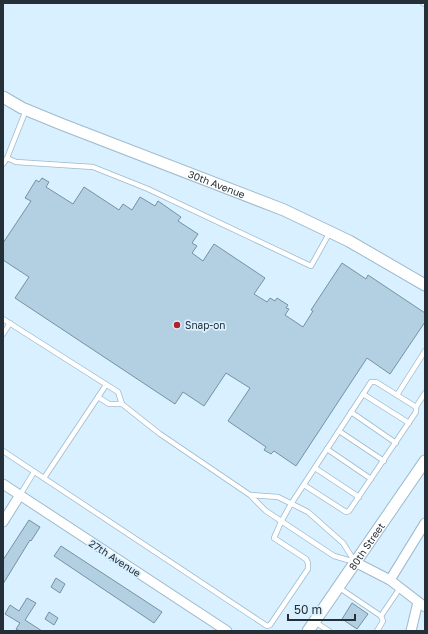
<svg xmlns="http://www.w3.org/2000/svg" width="428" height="634" font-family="'Golos Text',sans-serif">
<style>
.building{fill:#b3d0e2;stroke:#7591a2}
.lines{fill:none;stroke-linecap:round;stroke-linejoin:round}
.service-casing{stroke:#9ebacc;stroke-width:6}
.minor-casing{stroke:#9ebacc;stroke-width:11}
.tertiary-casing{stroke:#9ebacc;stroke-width:13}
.service{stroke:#fff;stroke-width:4.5}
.minor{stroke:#fff;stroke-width:9}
.tertiary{stroke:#fff;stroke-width:11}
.poi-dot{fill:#b3212d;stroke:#d8f0ff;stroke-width:1.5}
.labels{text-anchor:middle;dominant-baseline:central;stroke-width:3.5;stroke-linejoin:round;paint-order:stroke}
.street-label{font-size:10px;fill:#242f37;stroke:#d8f0ff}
.poi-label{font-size:10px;fill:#242f37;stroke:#d8f0ff;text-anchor:start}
</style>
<rect width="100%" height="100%" fill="#d8f0ff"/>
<!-- building -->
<g class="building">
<path d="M42,178L49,182L46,187L73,204L84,187L119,210L123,204L132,210L140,197L155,206L158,201L181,217L178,221L198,234L192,243L197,246L192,253L203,261L214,244L265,278L254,294L267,302L270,298L275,301L277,298L288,305L286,308L289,309L285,315L303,327L313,311L311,310L342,263L366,279L368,275L425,313V322L390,374L367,358L296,466L274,451L271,454L264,450L266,447L228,421L250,388L226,373L204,406L183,392L175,404L15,298L29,277L3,260V243L31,201L25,198L36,180L39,182Z"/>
<path d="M29,520L40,527L31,541L30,540L3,584V560Z"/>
<path d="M61,546L162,612L154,623L54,556Z"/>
<path d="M56,578L65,584L60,593L51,587Z"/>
<path d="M27,598L36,603L25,620L42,631H20L16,629L20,623L5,614L10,605L19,611Z"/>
<path d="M352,603L368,614L357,629L342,619Z"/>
<path d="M49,612L58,618L54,625L45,619Z"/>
</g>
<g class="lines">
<defs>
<g id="service">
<path d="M423,3L425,4"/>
<path d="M26,110L7,158L16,162L93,167L148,189L311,266L330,232"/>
<path d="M3,164L7,158"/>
<path d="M3,319L118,392L122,404L160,434L250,495L266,511L334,556L355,562"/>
<path d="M3,334L10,323"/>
<path d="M363,394L409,423"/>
<path d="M397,395L425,351"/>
<path d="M98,397L109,404H122"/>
<path d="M416,407L425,393"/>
<path d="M351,412L396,443"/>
<path d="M339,431L384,461"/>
<path d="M327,449L371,479"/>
<path d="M3,451L267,626L270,625L308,569V563L306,559L274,538L281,522L291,504L371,382H376L416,407V412L349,511L346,512L304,485"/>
<path d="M315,468L359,497"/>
<path d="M44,478L106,385"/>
<path d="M20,495L34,472"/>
<path d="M251,495L278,497L308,512L343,543L355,562"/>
<path d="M338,587L381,616L400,588"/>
<path d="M315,622L329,631"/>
<path d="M377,631L383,621L381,616"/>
</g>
<g id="minor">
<path d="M3,484L227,631"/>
<path d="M3,522L20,495"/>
<path d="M355,562L390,580L425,607"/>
<path d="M390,580L425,523"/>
<path d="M411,631L418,602"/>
</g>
<g id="tertiary">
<path id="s1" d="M3,97L22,108L61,124L284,210L349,241L425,285"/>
<path id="s2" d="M308,631L425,461"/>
</g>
</defs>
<!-- service casing -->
<use href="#service" class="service-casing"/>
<!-- minor casing -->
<use href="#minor" class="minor-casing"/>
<!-- tertiary casing -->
<use href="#tertiary" class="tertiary-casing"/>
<!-- service -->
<use href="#service" class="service"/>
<!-- minor -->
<use href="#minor" class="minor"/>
<!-- tertiary -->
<use href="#tertiary" class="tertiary"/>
</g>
<!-- markers -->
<circle class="poi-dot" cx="177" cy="325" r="4"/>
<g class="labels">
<!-- street labels -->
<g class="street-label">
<text stroke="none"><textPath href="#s1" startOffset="231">30th Avenue</textPath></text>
<text stroke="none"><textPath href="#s2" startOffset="103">80th Street</textPath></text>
<text transform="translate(115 558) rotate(33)">27th Avenue</text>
</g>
<!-- poi labels -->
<g class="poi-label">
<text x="185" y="325">Snap-on</text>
</g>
</g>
<!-- border -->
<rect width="428" height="634" fill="none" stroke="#242f37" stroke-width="8"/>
<!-- scale -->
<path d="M288 614v6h67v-6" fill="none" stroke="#242f37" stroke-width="2"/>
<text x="294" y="614" font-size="12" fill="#242f37" stroke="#d8f0ff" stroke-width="3" paint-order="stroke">50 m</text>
</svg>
